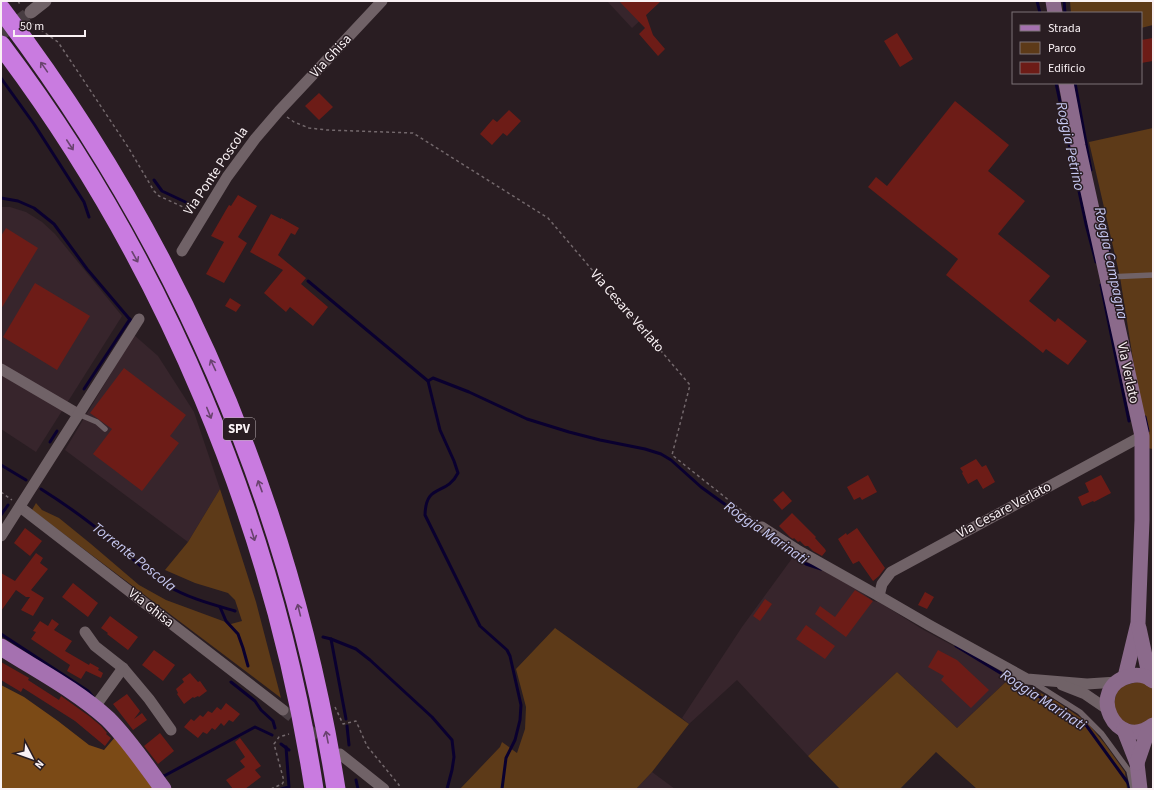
<svg xmlns="http://www.w3.org/2000/svg" width="1154" height="790" font-family="'Source Sans 3',sans-serif">
<style>
.built{fill:#37252c}
.green{fill:#5d3a18}
.forest{fill:#7b4a16}
.lines{fill:none;stroke-linecap:round;stroke-linejoin:round}
.stream{stroke:#0a002f;stroke-width:3}
.building{fill:#6d1c17}
.minor-tunnel{stroke:#483d42;stroke-width:11;stroke-dasharray:11 5.5;stroke-linecap:butt}
.tertiary-tunnel{stroke:#483d42;stroke-width:13;stroke-dasharray:13 6;stroke-linecap:butt}
.path{stroke:#73686c;stroke-width:1.5;stroke-dasharray:3 3;stroke-linecap:butt}
.service{stroke:#706267;stroke-width:5.5}
.minor{stroke:#706267;stroke-width:11}
.tertiary{stroke:#706267;stroke-width:13}
.secondary{stroke:#8b6a8b;stroke-width:15}
.primary{stroke:#a571b0;stroke-width:17}
.motorway{stroke:#c97be0;stroke-width:19}
.oneway{stroke:#69436e}
.labels{text-anchor:middle;dominant-baseline:central;stroke-width:3;stroke-linejoin:round;paint-order:stroke}
.shield{fill:#291d22;stroke:#bbb1b5;stroke-width:1}
.shield-label{font-size:13px;font-weight:bold;fill:#f9f1f4}
.street-label{font-size:14px;fill:#f9f1f4;stroke:#291d22}
.water-label{font-size:15px;font-style:italic;fill:#c6c8f2;stroke:#291d22}
</style>
<rect width="100%" height="100%" fill="#291d22"/>
<!-- built -->
<g class="built">
<path d="M607,1H661L632,28Z"/>
<path d="M1,207H10L26,212L42,222L55,234L122,316L36,452L1,429Z"/>
<path d="M134,335L158,356L194,412L220,489L188,542L65,450Z"/>
<path d="M796,553L856,588L873,601L879,602L922,629L1011,677L957,728L897,672L808,756L737,680L689,724L682,718L742,627Z"/>
<path d="M652,772L675,789H636Z"/>
</g>
<!-- green -->
<g class="green">
<path d="M1070,1H1153V25L1141,28V13H1071Z"/>
<path d="M1153,128V449L1147,448L1120,277L1089,142Z"/>
<path d="M220,489L256,602L281,698L32,510L36,503L42,510L59,518L91,544L139,585L166,600L231,624L242,621L235,600L228,593L195,583L165,570L188,542Z"/>
<path d="M555,628L689,724L652,772L636,789H460L500,747L502,742L517,753L525,729L526,707L516,669Z"/>
<path d="M897,672L957,728L1011,677L1056,701L1087,722L1105,744L1125,772L1127,789H977L936,752L900,789H840L808,756Z"/>
<path d="M1141,681L1153,689V718L1137,726L1122,722L1113,708C1118,684 1118,687 1141,681Z"/>
</g>
<!-- forest -->
<path class="forest" d="M1,685L24,697L58,721L89,745L104,750L116,736L153,789H1Z"/>
<g class="lines">
<!-- stream -->
<g class="stream">
<path d="M1037,1L1040,13"/>
<path d="M1064,1L1065,13"/>
<path d="M1,78L34,124L84,202L89,217"/>
<path d="M1056,83L1086,224L1096,262"/>
<path d="M1075,83L1091,170"/>
<path d="M154,180L162,191L196,207"/>
<path d="M1,198L18,201L34,208L54,224L87,269L132,322"/>
<path d="M1104,230L1109,250"/>
<path d="M308,281L428,381L440,430L454,461L458,473C446,497 426,482 425,515L480,626L507,650L510,656L521,705L520,720L515,740L506,758L502,789"/>
<path d="M1101,285L1129,421"/>
<path d="M428,381L433,378L469,392L527,419L569,432L600,440L645,449L661,454L671,460L701,487L759,529"/>
<path d="M84,389L130,319"/>
<path d="M1145,417L1148,431"/>
<path d="M50,442L57,431"/>
<path d="M1,465L26,480"/>
<path d="M41,489C68,506 93,524 117,545C133,559 148,574 166,585C188,598 211,604 235,611"/>
<path d="M1,515L8,505"/>
<path d="M786,549L806,564L821,569"/>
<path d="M220,607L226,621L238,634L243,648L248,666"/>
<path d="M1,634L88,691L93,697"/>
<path d="M323,637L331,639L356,649L370,660L432,717L452,740L454,757L452,770L447,789"/>
<path d="M331,639L346,719"/>
<path d="M956,646L1086,725L1128,783L1130,789"/>
<path d="M231,682L255,701L261,710L273,721L275,728"/>
<path d="M347,726L349,745"/>
<path d="M281,744L289,750"/>
<path d="M162,775L164,776L255,727L272,735"/>
<path d="M356,780L358,789"/>
<path d="M281,789L289,787L286,747"/>
</g>
</g>
<!-- building -->
<g class="building">
<path d="M619,1H661L646,15L653,35L665,49L658,56L639,34L645,28Z"/>
<path d="M897,33L913,59L900,67L884,41Z"/>
<path d="M1153,38V61L1141,63V40Z"/>
<path d="M319,93L333,107L319,120L305,106Z"/>
<path d="M955,101L1009,145L988,171L1025,201L998,234L1050,276L1029,301L1055,322L1058,318L1087,341L1068,365L1046,349L1043,353L946,275L958,259L868,187L876,177L887,186Z"/>
<path d="M509,110L521,121L507,136L503,133L492,145L480,134L493,119L497,122Z"/>
<path d="M238,195L257,206L238,237L247,243L224,283L206,274L224,242L211,236L226,210L229,205L231,206Z"/>
<path d="M271,214L281,219V218L299,228L295,235L291,233L278,255L306,278L301,284L328,307L313,326L290,307L286,312L264,293L283,270L250,252Z"/>
<path d="M6,228L38,248L1,309V236Z"/>
<path d="M35,283L90,316L57,370L3,337Z"/>
<path d="M230,298L241,305L236,312L225,306Z"/>
<path d="M124,368L186,415L170,436L179,443L142,491L93,454L112,429L90,413Z"/>
<path d="M976,459L982,467L986,465L995,482L983,489L977,479L968,484L962,473L963,472L960,468Z"/>
<path d="M868,475L877,492L862,500L860,497L854,500L847,487Z"/>
<path d="M1101,475L1111,493L1094,502L1093,501L1082,506L1078,497L1089,492L1085,483Z"/>
<path d="M783,491L792,501L782,510L773,500Z"/>
<path d="M792,513L816,537L815,538L825,549L826,551L822,556L813,551L808,546H805L800,541L798,542L794,538L793,539L790,537L779,526Z"/>
<path d="M25,528L42,541L30,556L14,543Z"/>
<path d="M857,528L885,568L879,576L873,581L859,561L853,564L838,539L846,533L847,535Z"/>
<path d="M36,553L43,558L40,563L48,569L31,590L44,598L33,616L21,610L30,597H26L16,590L1,611V573L15,581Z"/>
<path d="M73,583L98,603L88,617L62,597Z"/>
<path d="M855,590L873,601L846,637L815,614L820,606L835,617Z"/>
<path d="M925,592L934,597L927,609L918,605Z"/>
<path d="M765,599L772,604L760,621L753,616Z"/>
<path d="M110,616L138,637L128,650L107,634L108,633L101,628Z"/>
<path d="M52,619L59,624L54,630L72,641L65,651L89,665L90,663L99,668L98,670L103,673L101,678L86,671L81,679L67,671L70,665L31,639L36,632L33,631L40,621L48,626Z"/>
<path d="M806,625L835,646L825,659L796,639Z"/>
<path d="M154,650L175,665L163,681L142,665Z"/>
<path d="M938,650L957,660L989,690L971,708L941,680L944,676L928,667Z"/>
<path d="M1,662L29,678L28,680L59,700L61,696L89,716L101,726L107,733L106,734L111,738L105,746L75,721L23,688L21,692L1,680Z"/>
<path d="M190,673L198,682L200,681L207,691L199,697L198,696L194,698L193,697L184,704L177,694L178,693L176,689L184,682L182,679Z"/>
<path d="M127,694L140,711L134,719L142,713L147,720L133,730L113,704Z"/>
<path d="M226,703L240,714L233,722L229,720L224,726L221,723L215,730L212,728L207,734L203,732L198,738L184,727L191,719L194,721L200,715L203,717L208,711L212,713L217,707L221,710Z"/>
<path d="M160,733L174,751L158,764L144,746Z"/>
<path d="M240,738L261,766L255,770L261,777L245,789H233L226,780L245,767L240,761L245,757L235,742Z"/>
</g>
<g class="lines">
<!-- minor-tunnel -->
<path class="minor-tunnel" d="M283,710L327,744"/>
<!-- tertiary-tunnel -->
<path class="tertiary-tunnel" d="M1,34L31,12"/>
<!-- path -->
<g class="path">
<path d="M18,1L21,6"/>
<path d="M31,23L58,42L128,147L154,191L159,196L194,212"/>
<path d="M287,117L294,122L309,128L327,130L413,133L548,218L690,385L672,455L755,521"/>
<path d="M1,492L12,500"/>
<path d="M335,707L343,724L356,721L367,746L399,785V789"/>
<path d="M271,789L282,784L284,781L274,744L279,737L289,734"/>
</g>
<!-- service -->
<g class="service">
<path d="M1107,277L1153,275"/>
<path d="M78,414L97,422L105,429"/>
<path d="M1031,681L1080,712L1102,734L1129,771L1133,789"/>
</g>
<!-- minor -->
<g class="minor">
<path d="M182,251L227,177L255,139L279,111L382,1"/>
<path d="M1,369L78,414"/>
<path d="M20,507L283,710"/>
<path d="M762,527L799,551L879,596L929,625L1027,679L1087,684L1117,682"/>
<path d="M1,536L139,319"/>
<path d="M879,596L882,584L891,572L1142,436"/>
<path d="M85,632L95,646L123,668L149,699L171,730"/>
<path d="M1062,685L1085,694L1107,709"/>
<path d="M94,708L123,668"/>
<path d="M340,754L384,789"/>
</g>
<!-- tertiary -->
<path class="tertiary" d="M31,12L45,1"/>
<!-- secondary -->
<g class="secondary">
<path d="M1053,1L1055,13"/>
<path d="M1066,83L1078,146L1142,436V520L1138,623L1125,677"/>
<path d="M1139,628L1150,679"/>
<path d="M1153,681C1147,676 1138,674 1130,676C1084,687 1116,754 1153,725"/>
<path d="M1124,730L1137,763L1140,789"/>
<path d="M1137,763L1149,728"/>
</g>
<!-- primary -->
<path class="primary" d="M1,647C37,670 76,690 108,719C129,740 146,766 163,789"/>
<!-- motorway -->
<g class="motorway">
<path d="M1,9C178,242 290,500 336,789"/>
<path d="M1,45C164,261 273,522 314,789"/>
</g>
</g>
<!-- one-way arrows -->
<defs><path id="oneway-shaft" d="M-6 0H5M1.5-3L5.5 0L1.5 3" fill="none" stroke-width="1.6" stroke-linecap="round" stroke-linejoin="round"/></defs>
<g class="oneway">
<use href="#oneway-shaft" transform="translate(44 67) rotate(-125)"/>
<use href="#oneway-shaft" transform="translate(70 145) rotate(57)"/>
<use href="#oneway-shaft" transform="translate(135 257) rotate(61)"/>
<use href="#oneway-shaft" transform="translate(213 365) rotate(-115)"/>
<use href="#oneway-shaft" transform="translate(209 413) rotate(68)"/>
<use href="#oneway-shaft" transform="translate(260 486) rotate(-110)"/>
<use href="#oneway-shaft" transform="translate(253 535) rotate(72)"/>
<use href="#oneway-shaft" transform="translate(299 610) rotate(-104)"/>
<use href="#oneway-shaft" transform="translate(327 737) rotate(-101)"/>
</g>
<g class="labels">
<!-- shield labels -->
<rect class="shield" x="223" y="418" width="32" height="22" rx="3"/>
<g class="shield-label">
<text x="239" y="429">SPV</text>
</g>
<!-- street labels -->
<g class="street-label">
<text transform="translate(331 56) rotate(-47)">Via Ghisa</text>
<text transform="translate(216 171) rotate(-56)">Via Ponte Poscola</text>
<text transform="translate(627 311) rotate(49)">Via Cesare Verlato</text>
<text transform="translate(1128 373) rotate(78)">Via Verlato</text>
<text transform="translate(1004 510) rotate(-28)">Via Cesare Verlato</text>
<text transform="translate(151 608) rotate(38)">Via Ghisa</text>
</g>
<!-- water labels -->
<g class="water-label">
<text transform="translate(1070 146) rotate(78)">Roggia Petrino</text>
<text transform="translate(1111 263) rotate(78)">Roggia Campagna</text>
<text transform="translate(766 533) rotate(35)">Roggia Marinati</text>
<text transform="translate(134 557) rotate(38)">Torrente Poscola</text>
<text transform="translate(1043 700) rotate(33)">Roggia Marinati</text>
</g>
</g>
<!-- border -->
<rect width="1154" height="790" fill="none" stroke="#f9f1f4" stroke-width="4"/>
<!-- legend -->
<rect x="1012" y="12" width="130" height="72" fill="#291d22" stroke="#7c7276"/>
<rect x="1020" y="25" width="20" height="6" fill="#a571b0" stroke="#7c7276"/>
<text x="1048" y="32" font-size="12" fill="#f9f1f4">Strada</text>
<rect x="1020" y="42" width="20" height="12" fill="#5d3a18" stroke="#7c7276"/>
<text x="1048" y="52" font-size="12" fill="#f9f1f4">Parco</text>
<rect x="1020" y="62" width="20" height="12" fill="#6d1c17" stroke="#7c7276"/>
<text x="1048" y="72" font-size="12" fill="#f9f1f4">Edificio</text>
<!-- north arrow -->
<g transform="translate(32 758) rotate(131)" stroke="#291d22" stroke-width="3" paint-order="stroke">
<path d="M0-3L7 15L0 10L-7 15Z" fill="#f9f1f4"/>
<text y="-6" font-size="11" font-weight="bold" text-anchor="middle" fill="#f9f1f4">N</text>
</g>
<!-- scale -->
<path d="M14 30v6h71v-6" fill="none" stroke="#f9f1f4" stroke-width="2"/>
<text x="20" y="30" font-size="12" fill="#f9f1f4" stroke="#291d22" stroke-width="3" paint-order="stroke">50 m</text>
</svg>
